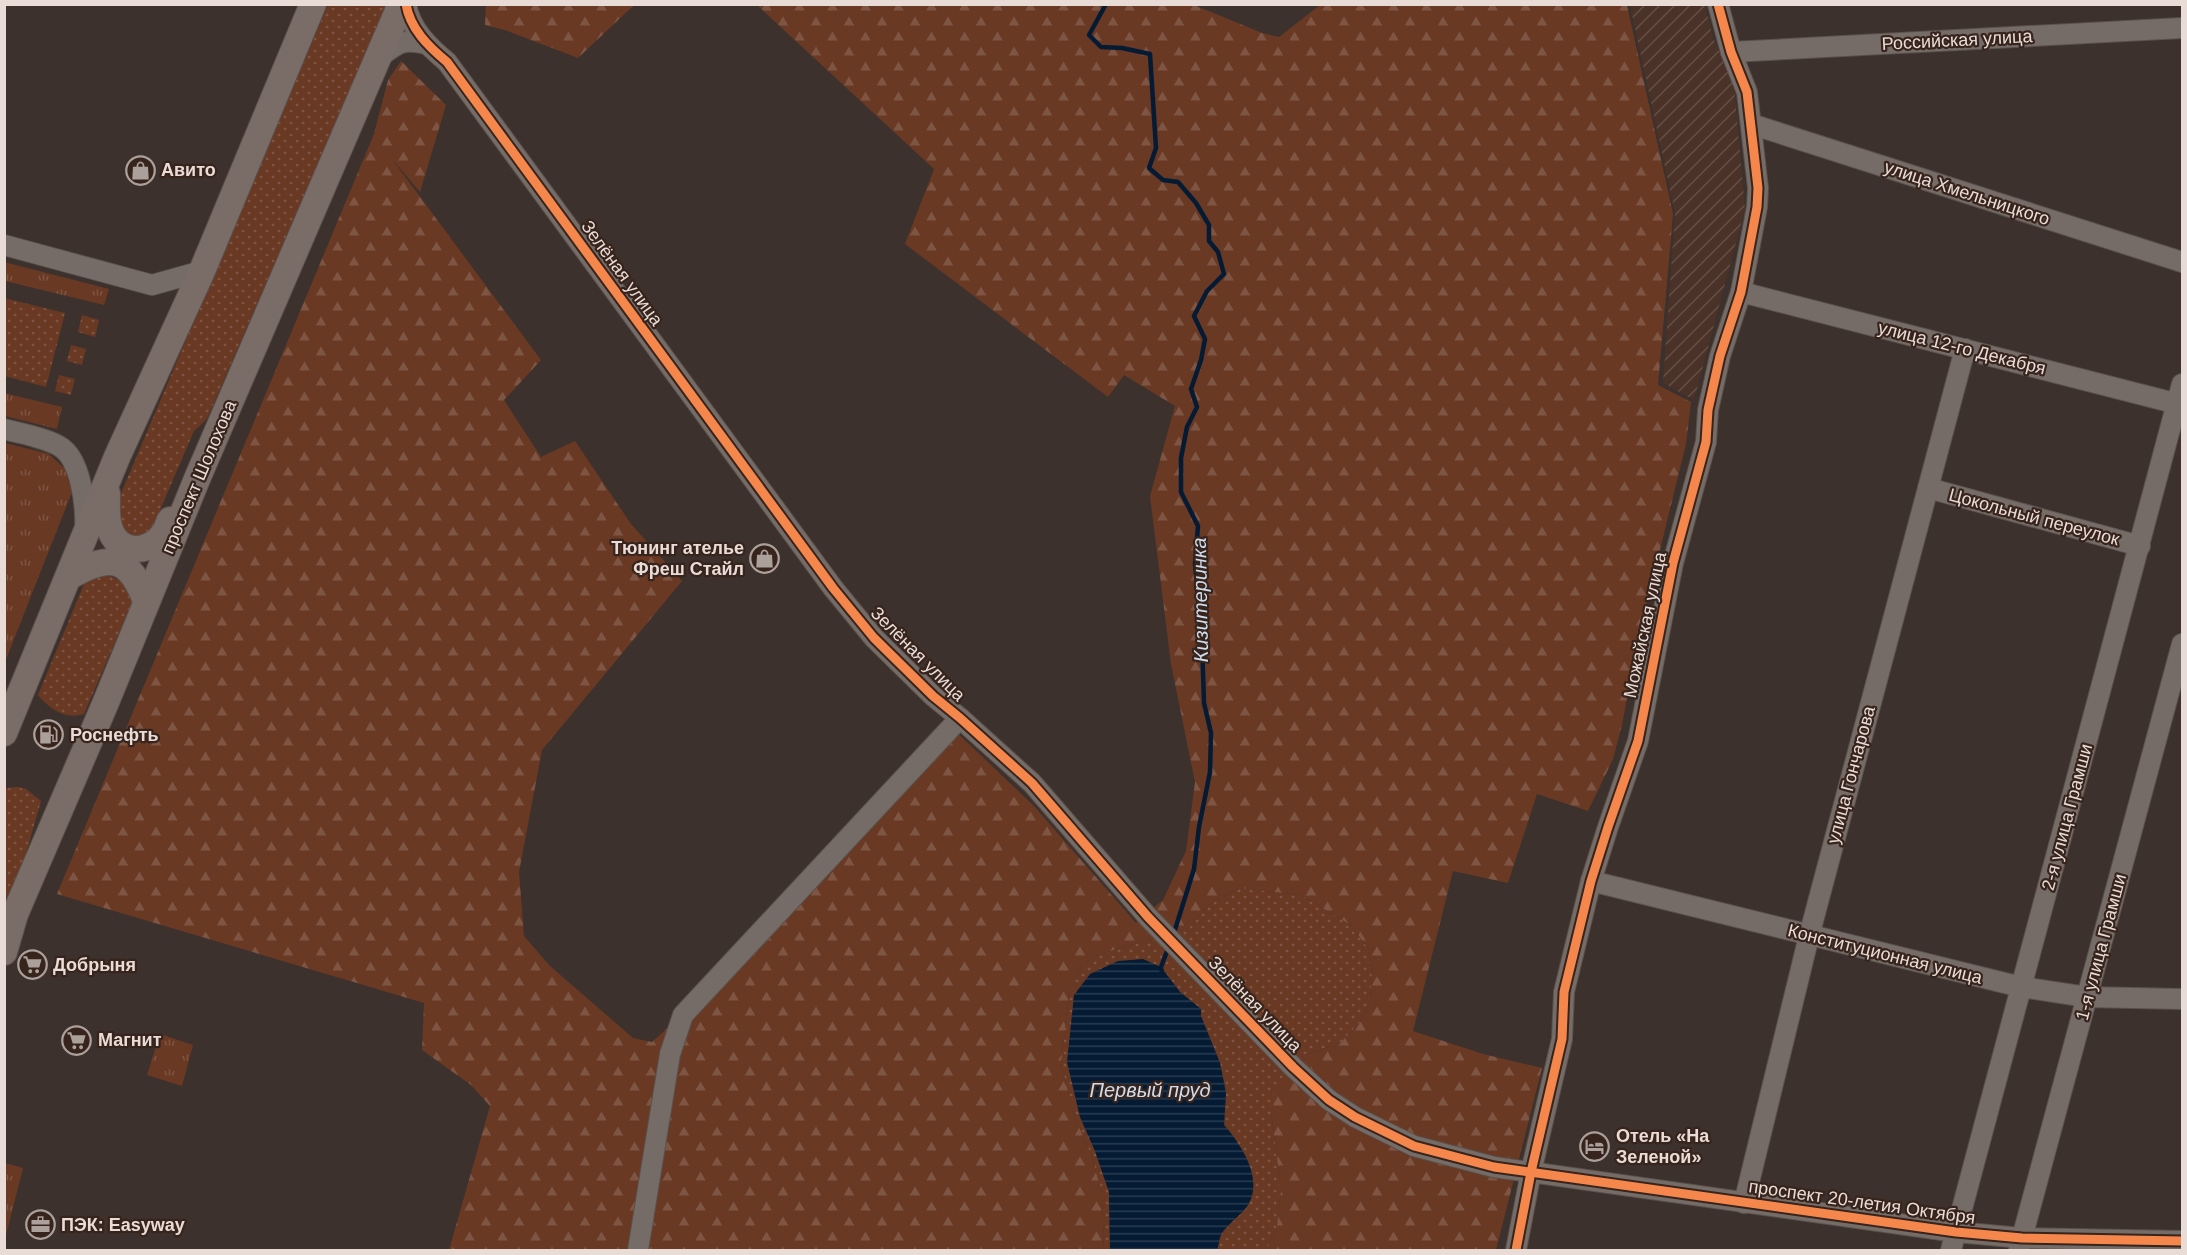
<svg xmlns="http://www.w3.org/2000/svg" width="2187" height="1255" font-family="Helvetica,sans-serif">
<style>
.industrial{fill:url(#industrial-furrows)}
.grass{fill:url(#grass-dots)}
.forest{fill:url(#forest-firs)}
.park{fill:url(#park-tufts)}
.water{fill:url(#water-rules)}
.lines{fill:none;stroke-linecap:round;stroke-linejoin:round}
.stream{stroke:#051b34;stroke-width:4.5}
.minor-casing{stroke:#5a504c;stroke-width:22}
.major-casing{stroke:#5a504c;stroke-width:28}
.minor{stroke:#756c68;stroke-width:20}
.major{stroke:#7a6d68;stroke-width:26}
.cycleway-casing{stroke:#37241c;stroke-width:13}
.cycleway{stroke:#f5874c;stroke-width:9}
.labels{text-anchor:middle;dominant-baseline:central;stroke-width:4.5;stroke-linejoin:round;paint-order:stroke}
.street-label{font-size:18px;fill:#e9dcd7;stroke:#37241c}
.poi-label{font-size:18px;font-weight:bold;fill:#e9dcd7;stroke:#37241c;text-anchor:start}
.water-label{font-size:20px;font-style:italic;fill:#cfddee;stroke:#37241c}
</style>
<defs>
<pattern id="industrial-furrows" width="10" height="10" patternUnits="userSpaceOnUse" patternTransform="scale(1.5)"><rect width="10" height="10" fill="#4a3228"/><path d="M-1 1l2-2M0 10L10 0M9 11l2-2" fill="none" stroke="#644f46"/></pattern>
<pattern id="grass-dots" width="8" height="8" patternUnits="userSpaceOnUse" patternTransform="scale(1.5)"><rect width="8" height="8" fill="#693924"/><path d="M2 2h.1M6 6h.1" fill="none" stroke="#7e5543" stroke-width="1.8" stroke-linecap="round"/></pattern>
<pattern id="forest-firs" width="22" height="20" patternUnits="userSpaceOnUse" patternTransform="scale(1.5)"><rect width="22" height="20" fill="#693924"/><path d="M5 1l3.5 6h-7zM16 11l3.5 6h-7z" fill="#7e5543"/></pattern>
<pattern id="park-tufts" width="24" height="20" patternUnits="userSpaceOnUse" patternTransform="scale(1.5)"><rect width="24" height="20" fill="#693924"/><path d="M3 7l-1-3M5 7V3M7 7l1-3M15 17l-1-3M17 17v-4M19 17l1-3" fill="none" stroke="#7e5543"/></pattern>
<pattern id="water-rules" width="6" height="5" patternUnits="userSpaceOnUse" patternTransform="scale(1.5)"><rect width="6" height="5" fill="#051b34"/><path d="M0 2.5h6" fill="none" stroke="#293c51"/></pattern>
</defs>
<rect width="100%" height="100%" fill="#3c312c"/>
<!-- industrial -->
<path class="industrial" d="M1630,5H1705L1713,38L1734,86L1745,209L1694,400L1663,383L1675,213Z"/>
<!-- grass -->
<g class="grass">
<path d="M328,5H387L207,419L194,431L151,531L145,539L125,536L115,509L119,498Z"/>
<path d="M4,298L65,313L46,387L5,376Z"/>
<path d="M82,315L99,320L95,337L78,332Z"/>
<path d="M71,345L86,349L82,365L67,361Z"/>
<path d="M59,375L75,379L71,395L55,391Z"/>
<path d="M102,574C120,578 127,583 133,601L84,714C64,720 50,709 38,695L84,584Z"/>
<path d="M17,787L26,789L41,801L5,927V793L6,788Z"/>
<path d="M1239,888L1301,895L1352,926L1369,950L1372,976L1370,1000L1362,1020L1339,1044L1303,1055L1272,1119L1281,1189L1277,1226L1267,1250H1217L1221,1234L1248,1205L1234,1137L1224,1125L1226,1093L1220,1063L1201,1016V1009L1180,992L1161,967L1067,1062L1080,1117L1095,1151L1109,1192L1110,1250H1104L1102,1193L1091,1155L1075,1118L1061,1064L1069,994L1082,965L1097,955L1189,928L1207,906Z"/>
</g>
<!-- forest -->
<g class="forest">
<path d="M486,5V4L634,5L578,58L505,30L485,25Z"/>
<path d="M757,5H1194L1262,33L1279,37L1320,5H1627L1673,214L1658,385L1691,402L1686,444L1638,639L1622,725L1613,759L1588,811L1537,794L1508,883L1453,871L1413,1031L1483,1054L1542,1068L1496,1250H1267L1277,1226L1281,1189L1272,1119L1275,1086L1303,1055L1339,1044L1362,1020L1370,1000L1372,976L1369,950L1352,926L1301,895L1239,888L1207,906L1189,928L1097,955L1082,965L1069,994L1061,1064L1075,1118L1091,1155L1102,1193L1104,1250H449L490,1106L471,1085L422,1050L424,1003L57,894L374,134L388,80L401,61L446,105L420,192L392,159L541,360L504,400L541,457L575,441L631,524L682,581L542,750L519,872L524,936L550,966L633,1038L652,1042L673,1023L951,727L1033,805L1136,923L1163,900L1186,851L1195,782L1171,664L1150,496L1175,406L1124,375L1108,397L905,244L934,169Z"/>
</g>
<!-- park -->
<g class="park">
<path d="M4,262L109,289L104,305L5,281Z"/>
<path d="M4,393L62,407L57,429L5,416Z"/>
<path d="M5,443L49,454L65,469L72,492L5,662Z"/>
<path d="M160,1034L193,1045L182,1086L147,1075Z"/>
<path d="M5,1163L23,1168L5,1239L4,1163Z"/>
</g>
<!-- water -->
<path class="water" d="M1143,959L1161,967L1180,992L1201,1009V1016L1220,1063L1226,1093L1224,1125C1241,1144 1264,1179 1248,1205C1241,1216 1229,1222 1222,1233C1219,1237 1219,1245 1217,1250H1110L1109,1192L1095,1151L1080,1117L1067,1062L1074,995L1090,974L1118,961Z"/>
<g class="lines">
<!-- stream -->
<g class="stream">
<path d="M1106,4L1089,35L1101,47L1122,48L1150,54L1156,148L1149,168L1163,180L1178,182L1196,203L1209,225V241L1218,252L1224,274L1207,291L1194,316L1205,339L1201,360L1191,389L1197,407L1187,427L1181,458V492L1198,526L1195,564L1202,641L1204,703L1211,733L1210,772L1199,827L1194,869L1173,936"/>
<path d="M1162,973L1161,967L1169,946"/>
</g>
<defs>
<g id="minor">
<path d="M406,4C410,29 429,47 447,62L833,588L874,638L933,696L960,718L1032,783L1148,917L1293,1067L1329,1100L1355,1117L1414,1146L1494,1167L1956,1232L2022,1238L2182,1241"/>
<path d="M1731,52L2182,28"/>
<path d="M377,59C397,44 401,38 426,44"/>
<path d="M1751,124L2182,262"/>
<path d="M4,245L152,285L202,271"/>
<path d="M1741,292L2182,405"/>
<path d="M4,429C22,434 43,437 59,446C81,458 86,506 85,528"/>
<path d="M1928,488L2140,546"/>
<path d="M1591,881L2021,987L2087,997L2182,999"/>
<path d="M1744,1203L1809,936L1965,349"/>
<path d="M2019,1249L2182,644"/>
<path d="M638,1250L670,1054L683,1015L960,718"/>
<path d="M1516,1250L1531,1172L1562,1039L1564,992L1591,881L1608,827L1638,741L1673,563L1706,442L1708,410L1720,356L1741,292L1757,207L1758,188L1747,92L1731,52L1718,4"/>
<path d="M1951,1250L2182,384"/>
</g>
<g id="major">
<path d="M107,494C107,509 105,527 116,540C130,556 154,549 164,533C167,529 168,524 170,520"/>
<path d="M70,576C111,553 129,556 146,601"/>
<path d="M4,733L117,457L202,271L313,4"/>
<path d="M4,952L15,914L106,702L197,479L401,4"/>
</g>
</defs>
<!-- minor casing -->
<use href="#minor" class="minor-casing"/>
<!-- major casing -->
<use href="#major" class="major-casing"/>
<!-- minor -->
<use href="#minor" class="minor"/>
<!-- major -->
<use href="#major" class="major"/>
<defs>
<g id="cycleway">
<path d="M406,4C410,29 429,47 447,62L833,588L874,638L933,696L960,718L1032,783L1148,917L1293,1067L1329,1100L1355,1117L1414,1146L1494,1167L1956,1232L2022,1238L2182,1241"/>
<path d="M1516,1250L1531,1172L1562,1039L1564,992L1591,881L1608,827L1638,741L1673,563L1706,442L1708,410L1720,356L1741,292L1757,207L1758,188L1747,92L1731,52L1718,4"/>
</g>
</defs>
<!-- cycleway casing -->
<use href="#cycleway" class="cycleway-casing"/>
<!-- cycleway -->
<use href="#cycleway" class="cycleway"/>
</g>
<!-- icons -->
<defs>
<symbol id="shop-ring" viewBox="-11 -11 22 22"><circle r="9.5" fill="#37241c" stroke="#aca09b" stroke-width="1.5"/><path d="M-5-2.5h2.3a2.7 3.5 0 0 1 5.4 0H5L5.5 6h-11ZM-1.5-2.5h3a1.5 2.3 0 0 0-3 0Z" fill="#aca09b"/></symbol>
<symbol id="fuel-ring" viewBox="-11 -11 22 22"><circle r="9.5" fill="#37241c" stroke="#aca09b" stroke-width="1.5"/><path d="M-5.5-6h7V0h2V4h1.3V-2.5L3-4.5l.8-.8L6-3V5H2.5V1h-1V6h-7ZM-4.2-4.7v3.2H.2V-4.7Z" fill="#aca09b"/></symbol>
<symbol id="supermarket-ring" viewBox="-11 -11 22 22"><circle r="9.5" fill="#37241c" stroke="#aca09b" stroke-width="1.5"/><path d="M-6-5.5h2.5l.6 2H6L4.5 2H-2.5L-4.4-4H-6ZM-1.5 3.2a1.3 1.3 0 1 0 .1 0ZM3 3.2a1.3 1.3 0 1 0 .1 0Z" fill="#aca09b"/></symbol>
<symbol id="hotel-ring" viewBox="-11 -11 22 22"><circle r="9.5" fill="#37241c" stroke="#aca09b" stroke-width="1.5"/><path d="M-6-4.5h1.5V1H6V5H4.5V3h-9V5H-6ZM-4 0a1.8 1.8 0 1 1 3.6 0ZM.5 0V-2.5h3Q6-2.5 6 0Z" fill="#aca09b"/></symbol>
<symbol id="office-ring" viewBox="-11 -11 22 22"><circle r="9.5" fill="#37241c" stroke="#aca09b" stroke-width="1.5"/><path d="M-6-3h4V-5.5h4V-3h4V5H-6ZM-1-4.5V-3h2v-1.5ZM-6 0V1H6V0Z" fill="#aca09b"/></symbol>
</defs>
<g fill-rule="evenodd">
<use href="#shop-ring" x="124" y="154" width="33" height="33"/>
<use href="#shop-ring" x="748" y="542" width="33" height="33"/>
<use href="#fuel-ring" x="32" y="718" width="33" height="33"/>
<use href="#supermarket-ring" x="16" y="948" width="33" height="33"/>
<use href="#supermarket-ring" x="60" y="1024" width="33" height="33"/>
<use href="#hotel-ring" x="1578" y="1130" width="33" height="33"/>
<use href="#office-ring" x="24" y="1208" width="33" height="33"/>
</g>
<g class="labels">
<!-- street labels -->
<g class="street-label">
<text transform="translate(1957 40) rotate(-3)">Российская улица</text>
<text transform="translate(1967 193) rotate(18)">улица Хмельницкого</text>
<text transform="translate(622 273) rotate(54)">Зелёная улица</text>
<text transform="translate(1962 348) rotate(14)">улица 12-го Декабря</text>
<text transform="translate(199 477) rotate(-67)">проспект Шолохова</text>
<text transform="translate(2034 517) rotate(15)">Цокольный переулок</text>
<text transform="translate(1645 625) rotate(-78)">Можайская улица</text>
<text transform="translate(918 654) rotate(45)">Зелёная улица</text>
<text transform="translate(1851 775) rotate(-75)">улица Гончарова</text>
<text transform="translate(2067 817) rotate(-75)">2-я улица Грамши</text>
<text transform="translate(2101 947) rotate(-75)">1-я улица Грамши</text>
<text transform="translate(1885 954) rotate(14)">Конституционная улица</text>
<text transform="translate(1255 1004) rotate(46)">Зелёная улица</text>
<text transform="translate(1862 1202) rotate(8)">проспект 20-летия Октября</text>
</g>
<!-- poi labels -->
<g class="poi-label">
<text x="161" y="170">Авито</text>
<text x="744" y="548" text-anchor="end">Тюнинг ателье<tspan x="744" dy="21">Фреш Стайл</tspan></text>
<text x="70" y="735">Роснефть</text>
<text x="53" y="965">Добрыня</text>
<text x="98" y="1040">Магнит</text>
<text x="1616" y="1136">Отель «На<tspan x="1616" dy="21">Зеленой»</tspan></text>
<text x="61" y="1225">ПЭК: Easyway</text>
</g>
<!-- water labels -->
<g class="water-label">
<text transform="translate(1200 600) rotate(-91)">Кизитеринка</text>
<text x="1150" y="1090">Первый пруд</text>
</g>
</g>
<!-- border -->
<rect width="2187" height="1255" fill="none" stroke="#e9dcd7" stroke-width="12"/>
</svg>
